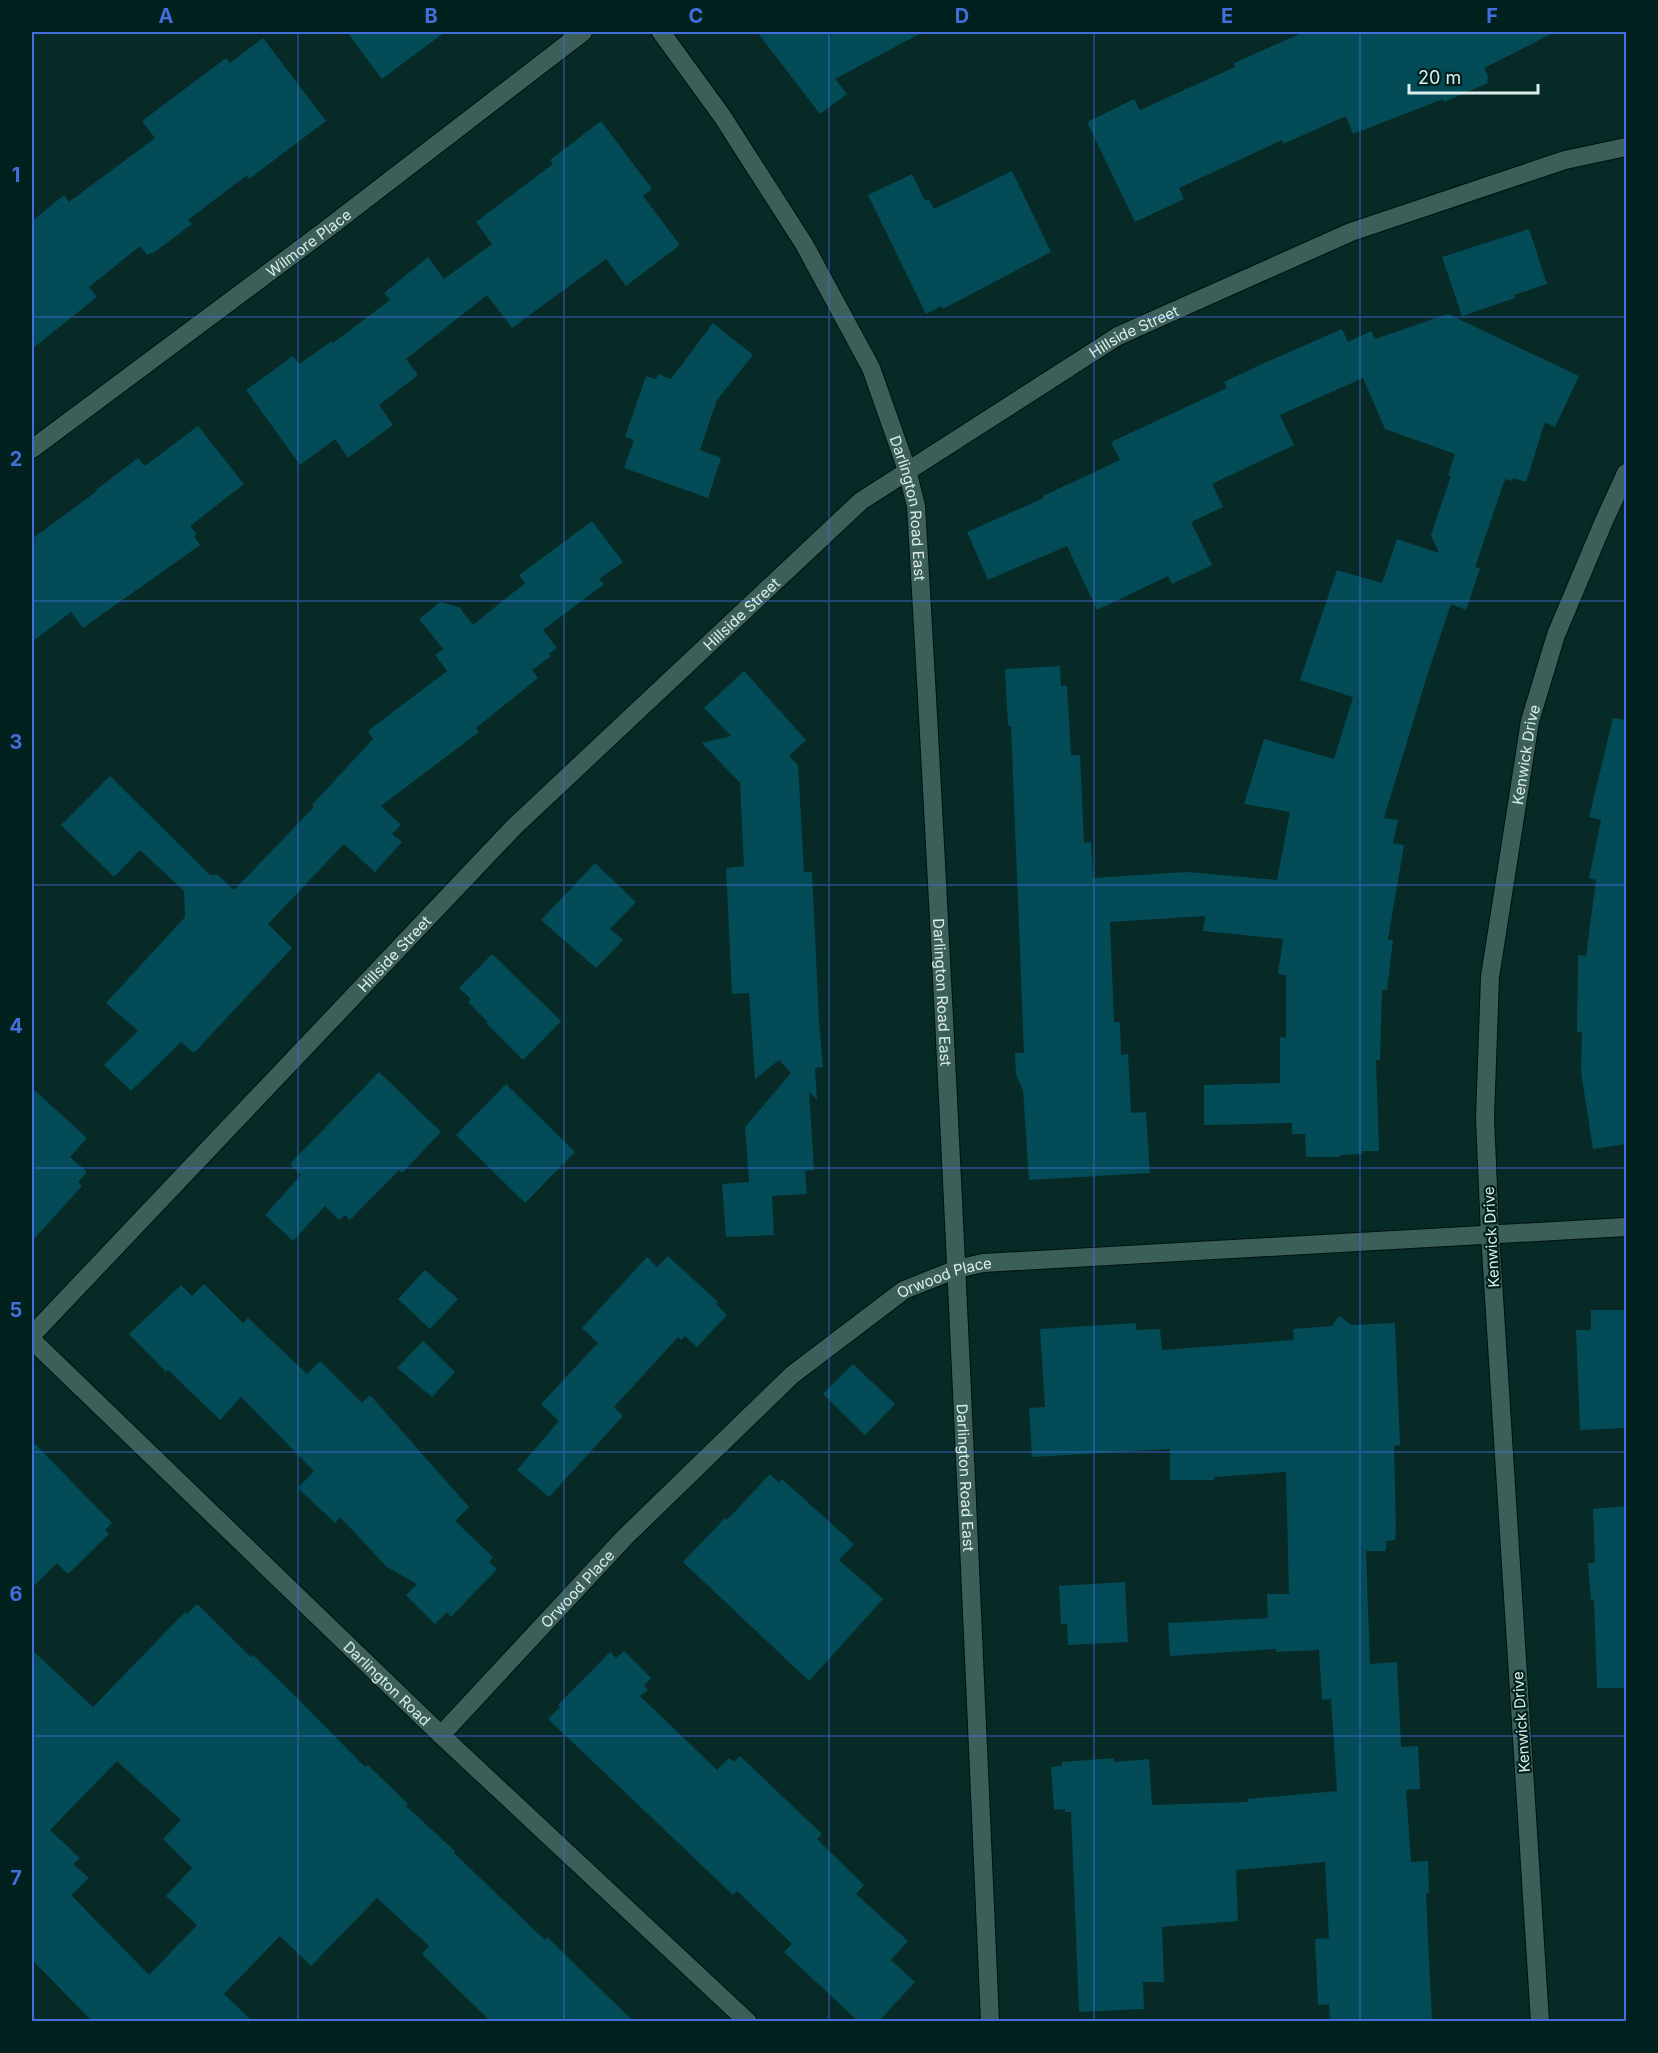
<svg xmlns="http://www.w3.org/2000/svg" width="1658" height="2053" font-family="Inter,sans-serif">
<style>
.building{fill:#024b57;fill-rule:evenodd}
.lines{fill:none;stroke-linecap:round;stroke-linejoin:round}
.minor-casing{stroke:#00120f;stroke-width:20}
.minor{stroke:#3d5f5a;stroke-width:18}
.grid{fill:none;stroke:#436edc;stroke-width:1.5;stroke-opacity:0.55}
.labels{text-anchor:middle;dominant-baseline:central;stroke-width:4.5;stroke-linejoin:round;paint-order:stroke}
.street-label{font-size:15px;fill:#dbedea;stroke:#00211d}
.neatline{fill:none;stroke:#436edc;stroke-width:2}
.grid-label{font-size:20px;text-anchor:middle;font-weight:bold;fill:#436edc}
</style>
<rect width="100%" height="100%" fill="#072a27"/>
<!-- building -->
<g class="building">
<path d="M347,32H445L382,79Z"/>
<path d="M757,32H923L835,79L847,94L820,114Z"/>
<path d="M1304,32H1555L1484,68L1489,79L1487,80L1488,83L1444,102L1443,99L1353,134L1346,116L1283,144L1282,140L1179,188L1184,199L1135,222L1087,122L1134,99L1140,110L1235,67L1234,63Z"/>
<path d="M263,38L326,121L249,179L247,175L188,220L192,224L152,254L151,253L147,255L140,246L89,287L97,297L32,349V221L64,195L69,202L155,138L142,121L226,58L230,63Z"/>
<path d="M601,121L652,189L643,196L680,245L626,286L606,259L512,328L487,295L406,359L418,375L379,405L393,425L348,458L335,439L300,465L246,390L293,356L299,364L332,341L333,343L390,300L384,293L428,257L444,279L492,244L476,222L553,164L550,160Z"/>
<path d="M1012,171L1051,252L943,309L941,306L926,314L868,195L912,174L925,201L929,199L934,209Z"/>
<path d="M1529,229L1547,284L1514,295L1515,298L1462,316L1442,257Z"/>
<path d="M1448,314L1579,376L1555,427L1545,422L1526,482L1513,478L1512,481L1505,479L1475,567L1480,568L1466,610L1451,604L1426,679L1384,818L1398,820L1393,843L1404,845L1388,939L1393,940L1387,990H1382L1380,1060H1376L1379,1151H1362L1363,1154L1340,1155V1157H1306L1305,1134H1292V1123L1204,1125V1085L1280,1083V1037L1286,1038V975L1278,974L1283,939L1203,931L1205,916L1110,922L1114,1022H1120L1121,1055L1128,1054L1131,1113L1146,1112L1150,1173L1029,1180L1023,1090L1016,1075L1015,1053H1024L1011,726H1008L1005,669L1060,666L1061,686H1067L1071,755H1080L1084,843L1091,842L1093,878L1187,872L1277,880L1290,812L1244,804L1264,739L1334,759L1353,697L1300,680L1337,570L1382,583L1397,539L1439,553L1431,535L1451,476L1448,475L1455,454L1385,429L1363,378L1280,415L1294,445L1212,484L1223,507L1191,522L1212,565L1172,584L1168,576L1097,610L1067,546L988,580L967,532L1044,498L1043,496L1120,460L1111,442L1227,388L1224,382L1264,363L1342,329L1348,342L1371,331L1375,339Z"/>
<path d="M713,323L753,355L717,400L700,450L721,458L708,498L624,468L634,440L625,437L646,376L656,379L658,374L671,379Z"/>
<path d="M198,426L244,484L190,526L197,534L194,536L200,545L83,628L71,612L32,642V539L97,491L96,490L138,458L145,466Z"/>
<path d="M592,521L623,562L599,579L604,584L543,630L557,648L549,654L551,656L532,670L538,678L476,728L479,732L381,806L401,825L392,834L402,842L375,872L344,844L268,924L292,948L194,1053L181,1042L131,1091L104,1065L138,1031L106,1003L185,917L184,891L140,850L114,877L61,825L110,776L210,875H218L234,890L314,807L312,805L373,739L368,731L447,671L435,655L443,649L419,619L440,602L459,607L473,625L525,583L519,575Z"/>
<path d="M744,671L806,740L789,756L798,765L804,872H812L819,1022L823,1067L815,1068L817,1100L809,1091L814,1170L805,1171L807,1194L772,1196L774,1235L726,1237L722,1184L749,1182L745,1127L791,1073L779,1060L755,1079L749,993L732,994L726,868L744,866L740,783L702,743L731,736L704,708Z"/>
<path d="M1613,718L1626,720V1144L1593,1149L1581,1072L1582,1032H1577L1578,955L1586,956L1596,880L1589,878L1601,820L1589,817Z"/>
<path d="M595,863L636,902L610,929L623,940L596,968L541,920Z"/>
<path d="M492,954L561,1021L523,1060L486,1023L488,1022L468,1002L471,999L459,988Z"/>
<path d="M379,1072L441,1132L402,1173L399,1170L350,1220L345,1215L339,1220L325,1206L293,1241L265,1215L301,1175L290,1164Z"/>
<path d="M506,1084L575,1152L525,1203L456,1135Z"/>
<path d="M32,1088L87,1138L70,1157L87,1172L78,1182L82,1186L32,1241Z"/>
<path d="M668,1256L718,1302L716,1304L727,1315L697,1347L685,1336L681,1340L678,1337L614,1407L623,1416L549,1497L517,1470L559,1421L541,1404L598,1343L582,1328L647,1257L657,1267Z"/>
<path d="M425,1270L458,1299L430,1329L398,1299Z"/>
<path d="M204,1284L243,1323L248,1318L307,1374L320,1361L362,1403L370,1395L469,1507L455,1521L493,1557L489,1562L497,1569L451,1617L447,1612L435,1624L406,1595L417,1584L387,1567L340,1517L335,1523L300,1490L298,1488L314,1471L241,1397L220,1420L168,1370L166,1372L129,1334L181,1285L192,1296Z"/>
<path d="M1591,1310H1626V1428L1580,1430L1576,1330H1591Z"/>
<path d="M1339,1316L1352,1325L1395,1323L1400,1445L1394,1446L1396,1529L1395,1540L1386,1541V1551H1366L1370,1664L1397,1662L1401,1747L1418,1746L1420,1789L1406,1790L1411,1862L1428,1861L1429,1893L1426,1894L1432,2022H1330L1329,2004L1318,2005L1315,1939L1329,1938L1325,1862L1236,1870L1238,1921L1162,1927L1164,1982H1143L1144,2009L1079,2012L1071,1812H1065V1809L1054,1810L1051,1767L1062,1766V1762L1114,1758L1115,1762L1149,1759L1152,1805L1248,1802L1247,1799L1337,1791L1331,1699L1322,1700L1319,1650L1276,1652V1649L1170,1656L1168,1623L1268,1618L1267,1594H1289L1286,1472L1214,1477V1480H1170V1449L1032,1457L1029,1408L1045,1407L1040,1329L1136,1323V1330L1160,1329L1162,1350L1294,1340L1293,1329L1332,1326Z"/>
<path d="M423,1341L455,1372L432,1397L397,1368Z"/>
<path d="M853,1364L895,1404L865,1435L823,1394Z"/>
<path d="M32,1441L112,1523L105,1530L109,1534L68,1574L57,1563L32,1588Z"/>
<path d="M770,1474L779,1483L782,1479L854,1544L839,1560L883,1599L809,1681L683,1562L725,1518L727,1520Z"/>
<path d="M1626,1506V1688H1597L1594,1600H1591L1588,1563H1595L1593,1509Z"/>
<path d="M1125,1582L1128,1642L1068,1645L1067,1624H1061L1059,1586Z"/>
<path d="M197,1604L251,1657L253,1655L293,1694L365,1767L368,1765L408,1804L406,1806L455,1851L454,1853L545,1940L547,1937L634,2022H491L422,1954L429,1946L377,1898L311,1966L280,1936L224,1994L253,2022H93L32,1960V1650L93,1707L185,1612L187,1614ZM117,1761L181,1820L163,1839L192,1868L166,1896L197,1925L149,1975L71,1895L89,1878L73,1864L80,1858L50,1830Z"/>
<path d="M624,1651L651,1678L644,1686L648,1690L640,1696L717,1770L729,1758L734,1762L740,1756L822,1834L817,1839L864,1885L856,1894L908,1941L891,1960L915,1982L878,2022H859L784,1952L792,1944L737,1891L733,1895L548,1719L560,1707L558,1705L610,1652L616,1658Z"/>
</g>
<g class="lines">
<defs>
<g id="minor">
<path id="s1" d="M661,32L722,116L804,244L871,368L907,470L916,506C946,1011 968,1516 990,2022"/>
<path id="s2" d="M32,449L323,232L583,32"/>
<path id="s3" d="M32,1335L514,827L861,501L1118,336L1351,232L1565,160L1626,147"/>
<path id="s4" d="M32,1340L441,1735L748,2022"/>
<path id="s5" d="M441,1735L625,1537L792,1375L904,1290L957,1269L983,1263L1626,1227"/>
<path id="s6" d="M1540,2022L1490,1234L1485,1118L1490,977L1530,721L1556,635L1604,521L1626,473"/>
</g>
</defs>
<!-- minor casing -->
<use href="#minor" class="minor-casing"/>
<!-- minor -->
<use href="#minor" class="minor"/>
</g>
<!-- grid -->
<path class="grid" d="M298,32V2022M564,32V2022M829,32V2022M1094,32V2022M1360,32V2022M32,317H1626M32,601H1626M32,885H1626M32,1168H1626M32,1452H1626M32,1736H1626"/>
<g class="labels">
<!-- street labels -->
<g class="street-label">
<text stroke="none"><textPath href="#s2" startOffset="345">Wilmore Place</textPath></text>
<text stroke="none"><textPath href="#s3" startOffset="1498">Hillside Street</textPath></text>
<text stroke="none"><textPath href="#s1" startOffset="543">Darlington Road East</textPath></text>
<text stroke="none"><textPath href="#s3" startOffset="1012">Hillside Street</textPath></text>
<text stroke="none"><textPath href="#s6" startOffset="1272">Kenwick Drive</textPath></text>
<text stroke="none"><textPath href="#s3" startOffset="526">Hillside Street</textPath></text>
<text stroke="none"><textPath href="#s1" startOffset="1029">Darlington Road East</textPath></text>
<text transform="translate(1491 1237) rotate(-93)">Kenwick Drive</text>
<text stroke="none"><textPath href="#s5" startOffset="686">Orwood Place</textPath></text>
<text stroke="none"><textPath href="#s1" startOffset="1515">Darlington Road East</textPath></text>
<text stroke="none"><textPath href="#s5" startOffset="200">Orwood Place</textPath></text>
<text stroke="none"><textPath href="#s4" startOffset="494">Darlington Road</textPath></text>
<text transform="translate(1521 1722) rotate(-94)">Kenwick Drive</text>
</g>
</g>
<!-- border -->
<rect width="1658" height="2053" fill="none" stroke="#00211d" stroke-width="66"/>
<!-- scale -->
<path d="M1409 84v9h129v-9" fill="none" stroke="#dbedea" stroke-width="3"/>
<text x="1418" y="84" font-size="18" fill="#dbedea" stroke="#00211d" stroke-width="4.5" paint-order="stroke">20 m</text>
<rect x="33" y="33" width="1592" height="1987" class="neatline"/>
<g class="grid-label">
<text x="166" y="23">A</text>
<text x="431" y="23">B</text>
<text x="696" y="23">C</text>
<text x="962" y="23">D</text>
<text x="1227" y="23">E</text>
<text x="1492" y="23">F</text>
<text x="16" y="182">1</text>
<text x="16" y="466">2</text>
<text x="16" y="749">3</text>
<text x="16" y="1033">4</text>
<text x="16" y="1317">5</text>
<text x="16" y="1601">6</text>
<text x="16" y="1885">7</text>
</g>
</svg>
